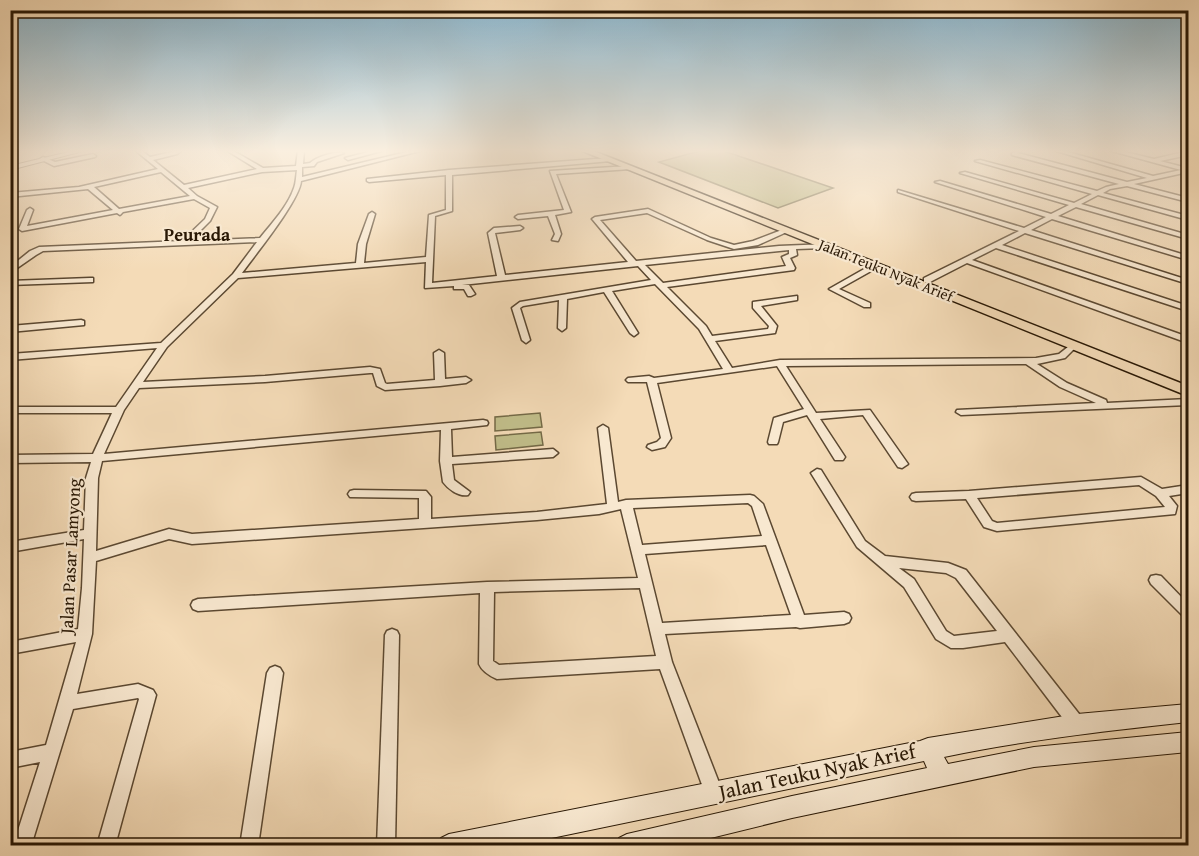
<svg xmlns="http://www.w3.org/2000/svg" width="1199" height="856" font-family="'Gentium Book Plus',serif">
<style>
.green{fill:#c1be8a;stroke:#746a47;stroke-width:1.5}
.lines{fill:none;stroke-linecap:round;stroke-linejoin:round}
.minor-casing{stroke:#5b4831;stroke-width:3}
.tertiary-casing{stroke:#5b4831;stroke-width:2}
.secondary-casing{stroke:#281704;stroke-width:2}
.trunk-casing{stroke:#281704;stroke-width:3}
.minor{fill:#f8e8d0;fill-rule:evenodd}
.tertiary{fill:#f8e8d0;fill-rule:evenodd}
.secondary{fill:#f8e8d0;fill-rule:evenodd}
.trunk{fill:#f4dbb7;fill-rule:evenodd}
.labels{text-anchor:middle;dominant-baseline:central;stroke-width:4.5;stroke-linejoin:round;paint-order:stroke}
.far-street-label{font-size:15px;fill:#281704;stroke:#f8e8d0}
.far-quarter-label{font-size:18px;font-weight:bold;fill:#281704;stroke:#f8e8d0}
.street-label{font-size:18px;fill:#281704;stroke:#f8e8d0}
.near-street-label{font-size:21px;fill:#281704;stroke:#f8e8d0}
</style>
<rect width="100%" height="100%" fill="#f4dbb7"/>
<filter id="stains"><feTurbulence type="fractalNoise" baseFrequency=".00333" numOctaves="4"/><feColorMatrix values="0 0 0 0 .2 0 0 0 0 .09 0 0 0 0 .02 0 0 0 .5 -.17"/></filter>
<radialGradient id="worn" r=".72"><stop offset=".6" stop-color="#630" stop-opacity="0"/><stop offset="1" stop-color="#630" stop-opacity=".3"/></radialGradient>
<!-- green -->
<g class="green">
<path d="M703,150H721L833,188L778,208L659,162Z"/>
<path d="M540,413L542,427L495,431V417Z"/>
<path d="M541,432L543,445L496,450L495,436Z"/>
</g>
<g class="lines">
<defs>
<g id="minor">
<path d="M135,150H141L150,157L180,150L181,151L177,154L153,160L184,185L257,169L226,150H232L263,168L296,166L298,150H304L303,164L310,163C317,157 335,151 344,153L317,162L314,166L302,167V177L415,150H424L301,181C300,200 255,255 242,273L356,263L358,244L369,214L372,212L375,214L366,244L364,263L426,257L429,215L446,210V175L369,182L367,181V179L449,170L609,158L612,160L611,161L452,175V211L435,216L432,283L497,276L488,233L494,228L520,226L523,228L520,230L495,233L505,275L628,262L593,220L592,219L595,217L648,209L711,238L734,245L753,241L787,228L790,230L789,231L758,245L734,249L707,240L647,213L600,220L636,261L779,246L828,244L829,246L825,248L796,249L797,255L790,258L795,268L794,270L667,287L706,326L712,336L768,329L769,326L753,308V302L797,296V300L761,306L777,326L775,333L715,341L732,368L780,360L1036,358L1059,354L1073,343L1077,346L1065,358L1037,364L1067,383L1106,400L1107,403L1188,399V405L961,415L956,412L957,410L1096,403L1060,387L1026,364L786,366L816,413L870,410L908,464L902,468L898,467L863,415L820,419L845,457L843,460H835L807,415L783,422L778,442L777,444H769L768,442L774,418L804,409L777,366L657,383L671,438L665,447L652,450L647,447L648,445L657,442L661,438L647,382H628L626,380L628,378L649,376L654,378L723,369L699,329L655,284L612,291L638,333L634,336L630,333L604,292L567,299L566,328L562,331L558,328L559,300L523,306L520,308L530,340L526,343L522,340L512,308L520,302L651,280L638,266L462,285H469L475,294L471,296H468L464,289H454V286L425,288L426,262L238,278L167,347L143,382L265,376L370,367L380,369L385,383L387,384L435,380L434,353L439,350L444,353L445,379L466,377L471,380L466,383L440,386L385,390L377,386L373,373H370L265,382L139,388L124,410L104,454L483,420L487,421L488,423L487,425L451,429L452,457L553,449L558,453L553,457L452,464L454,480L470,492L468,495C459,497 448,489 443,482L440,461L441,430L102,461L98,478L96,551L169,529L192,534L419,519V498L350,497L348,494L350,491L354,490L426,491L431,497V519L537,512L607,504L598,428L603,425L608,428L618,502L626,500L750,495L754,496L763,504L804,615L844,612L849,614L851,618L849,622L844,624L800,628L796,627L665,634L672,662L723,793L720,799L714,802L708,799L705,793L660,669L497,679C490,676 482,671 479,664L480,593L198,611L193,609L191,605L193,601L198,599L487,582L638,578L621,509L599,514L537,520L192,544L169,539L96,561L92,634L77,694L138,684L153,690L156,695L115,846H97L139,699L138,698L73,709L31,846H13L40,762L10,768V752L46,745L76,642L10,654V642L78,629L82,588L84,539L10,552V542L84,530L86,478L91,462L10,463V455L93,454L112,413H10V407H116L157,348L10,360V354L161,343L233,274L257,242L43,251L36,255L10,273V267L30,251L39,247L182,241L205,219L210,208L194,199L123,212L120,215L117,213L22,231L19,229L27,210L30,208L33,210L27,226L113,210L88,189L10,197V193L79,187L158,169ZM297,170C296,176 296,183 294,188C288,206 272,223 260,238L190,241L210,221L217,207L197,196L188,188L262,172ZM161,172L190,196L119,209L94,187ZM789,250V254L782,257L786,266L663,283L645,265ZM748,503L752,506L762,536L642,545L633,508ZM766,545L791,615L662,623L645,554ZM640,588L656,656L499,665L493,661L494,592Z"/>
<path d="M376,150H385L348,160L345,158Z"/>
<path d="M1016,150H1022L1018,153L1127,182L1147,178L1053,150H1061L1153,176L1181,170L1108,150H1117L1154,159L1188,151V155L1160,161L1187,168L1188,172L1134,184L1188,198V202L1127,186L1110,189L1103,193L1188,216V220L1098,195L1081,204L1188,235V239L1076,207L1058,216L1188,256V260L1052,219L1031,230L1188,280V284L1025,233L1002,245L1188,306V311L996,248L972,260L1188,337V343L967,263L930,282H924V278L1019,231L898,192V190L1024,228L1046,217L935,182L940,181L1051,214L1069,205L960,173L965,172L1074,203L1092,194L975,161L980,160L1097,191L1106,187L1119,184L1012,155V153Z"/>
<path d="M93,154L96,156L95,157L54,166L40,159L43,157L55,162Z"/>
<path d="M629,166L632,168L631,169L556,174L571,212L555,215L561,234L558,241L552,240L555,234L548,216L518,219L515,217L518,215L564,210L550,171Z"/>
<path d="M873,264L880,266L839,289L870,303V307H864L829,289Z"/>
<path d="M90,278H93V282L10,285V281Z"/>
<path d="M81,320L84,321V325L10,332V326Z"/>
<path d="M817,469L821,470L865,541L885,556L948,563L966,570L1083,719L1085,724L1083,729L1077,731L1071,729L1005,642L963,648H951L936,639L904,587L857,547L811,473ZM899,568L946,573L956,578L997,631L954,636L946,631L914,579Z"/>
<path d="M1141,477L1162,489L1188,485V493L1169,496L1177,506L1175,514L997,531L984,527L966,499L916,501L912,500L910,497L912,494L916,493L969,491ZM1139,485L1156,496L1165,507L997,523L992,521L977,498Z"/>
<path d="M1156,575L1161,576L1188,604V617L1183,616L1151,584L1149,580L1151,576Z"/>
<path d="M392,629L397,631L399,635L395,846H377L385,635L387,631Z"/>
<path d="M275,666L280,668L283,673L258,846H240L267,673L270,668Z"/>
</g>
<path id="tertiary" d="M77,150H87L10,170V166Z"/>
<path id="secondary" d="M1188,704V722C1106,731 1025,740 944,757L948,764L1034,747L1188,732V752L1034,767L792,818L678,846H616L619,838L627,834L792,796L927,768L924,761L513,846H438L441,838L449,834L920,741L928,738L1077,714Z"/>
<path id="trunk" d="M580,150H591L1188,386V396Z"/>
</defs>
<!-- minor casing -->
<use href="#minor" class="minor-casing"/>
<!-- tertiary casing -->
<use href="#tertiary" class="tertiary-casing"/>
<!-- secondary casing -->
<use href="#secondary" class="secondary-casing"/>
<!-- trunk casing -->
<use href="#trunk" class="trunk-casing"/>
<!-- minor -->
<use href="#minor" class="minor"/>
<!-- tertiary -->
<use href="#tertiary" class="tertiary"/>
<!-- secondary -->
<use href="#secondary" class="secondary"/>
<!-- trunk -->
<use href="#trunk" class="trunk"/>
</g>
<!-- sky -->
<linearGradient id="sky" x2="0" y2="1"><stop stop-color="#89b7d1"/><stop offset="0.56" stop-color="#faefdf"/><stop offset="1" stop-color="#faefdf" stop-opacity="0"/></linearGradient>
<rect width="1199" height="270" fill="url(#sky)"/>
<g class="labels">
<!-- far-street labels -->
<g class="far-street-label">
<text transform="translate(886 270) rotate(22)">Jalan Teuku Nyak Arief</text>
</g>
<!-- far-quarter labels -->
<g class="far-quarter-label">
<text x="197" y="234">Peurada</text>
</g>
<!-- street labels -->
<g class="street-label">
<text transform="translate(70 556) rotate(-87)">Jalan Pasar Lamyong</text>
</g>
<!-- near-street labels -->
<g class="near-street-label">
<text transform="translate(817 771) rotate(-12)">Jalan Teuku Nyak Arief</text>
</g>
</g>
<!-- margin -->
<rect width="1199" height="856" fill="none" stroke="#f4dbb7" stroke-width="36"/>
<rect x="12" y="12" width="1175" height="832" fill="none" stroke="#281704" stroke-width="3"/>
<rect x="18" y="18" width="1163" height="820" fill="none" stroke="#281704" stroke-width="1.5"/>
<rect width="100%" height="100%" filter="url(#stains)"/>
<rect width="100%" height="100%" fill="url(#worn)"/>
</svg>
